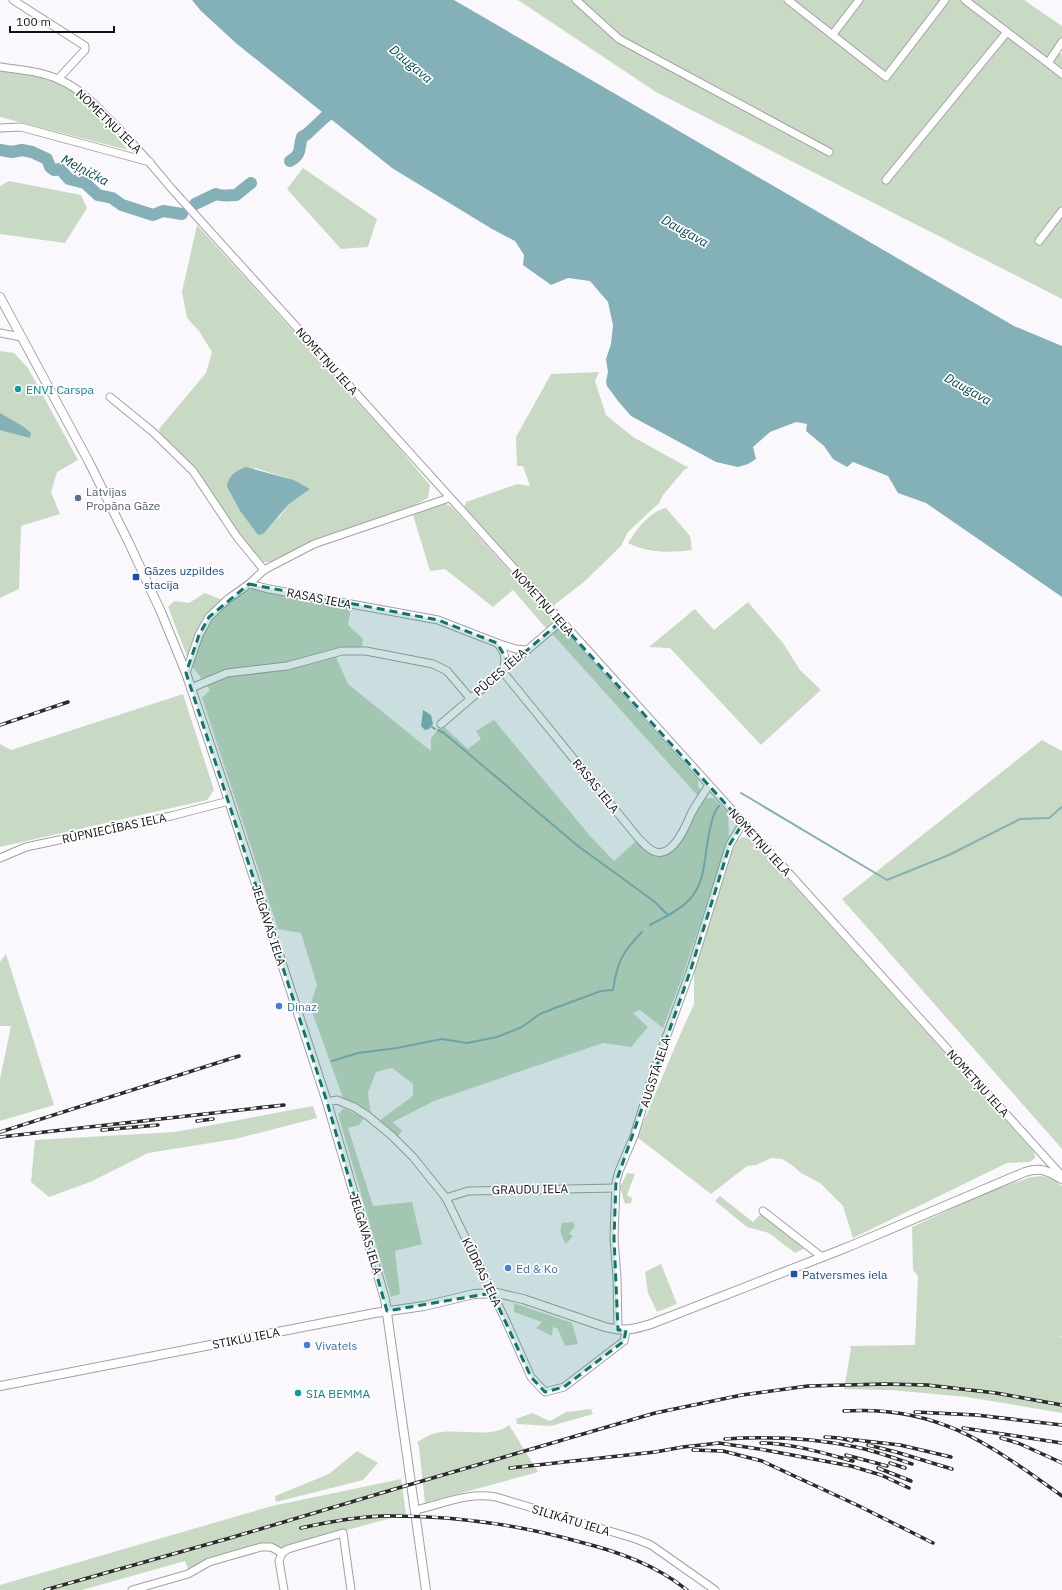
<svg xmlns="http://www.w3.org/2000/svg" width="1062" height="1590" font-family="'IBM Plex Sans',sans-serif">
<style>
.green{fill:#c8dac4;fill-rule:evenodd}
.water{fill:#84b0b7}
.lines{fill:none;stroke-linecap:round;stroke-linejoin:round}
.stream{stroke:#84b0b7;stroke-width:2}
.river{stroke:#84b0b7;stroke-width:12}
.minor-casing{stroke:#a2a0a4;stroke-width:9}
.tertiary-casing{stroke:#a2a0a4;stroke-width:10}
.minor{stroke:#fff;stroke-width:7}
.tertiary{stroke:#fff;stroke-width:8}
.rail-casing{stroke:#2c2b2c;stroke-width:3.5}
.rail{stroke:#fff;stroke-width:2;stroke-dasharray:6;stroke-linecap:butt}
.marked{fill:#0f766e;fill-opacity:0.2;stroke:#0f766e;stroke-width:3;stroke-dasharray:8 5;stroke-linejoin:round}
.culture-dot{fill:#0f9aa8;stroke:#fff;stroke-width:1.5}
.service-dot{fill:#5c6f8a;stroke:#fff;stroke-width:1.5}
.transit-dot{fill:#1a4fb4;stroke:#fff;stroke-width:1.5}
.shop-dot{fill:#3f7fe0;stroke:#fff;stroke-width:1.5}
.labels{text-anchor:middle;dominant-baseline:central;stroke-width:3.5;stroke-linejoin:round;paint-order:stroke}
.street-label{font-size:12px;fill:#131213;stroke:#fff}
.culture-label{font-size:12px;fill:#0d838f;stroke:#fff;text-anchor:start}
.service-label{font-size:12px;fill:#4e5e75;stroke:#fff;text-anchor:start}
.transit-label{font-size:12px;fill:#164399;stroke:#fff;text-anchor:start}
.shop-label{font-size:12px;fill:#366cbe;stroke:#fff;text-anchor:start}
.water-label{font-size:13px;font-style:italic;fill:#00464f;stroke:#fff}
</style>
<rect width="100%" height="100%" fill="#faf8fc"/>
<!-- green -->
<g class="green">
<path d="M518,0H1024L1062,26V46L1058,53L1062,54V299L656,92Z"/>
<path d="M0,69C19,73 39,75 57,82C83,92 110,129 128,150L0,117Z"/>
<path d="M303,168L377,219L368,247L341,249L287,189Z"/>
<path d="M9,181L81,195L87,208L65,243L0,234V186Z"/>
<path d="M197,225L392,440L430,485L428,498L410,508L313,541L272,562H260L197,473L161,436L159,429L206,373L212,352L199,331L187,318L182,292ZM255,468L294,480L310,489L289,504L280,516L258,535L240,511L227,487Z"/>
<path d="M0,351L14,353L28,368L78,460L57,472L51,492L60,514L21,526L19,589L0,598Z"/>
<path d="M599,372L595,381L606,415L633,437L689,468L685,469L663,495L659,503L628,532L621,546L585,581L553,606L464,508L466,502L517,484L530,486L523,466H517L516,437L551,374Z"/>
<path d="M443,503L451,506L698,780V787L701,789L698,796L556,638L544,626L513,590L493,607L445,569L430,571L413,515Z"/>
<path d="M666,508L690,536L692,550C671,553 647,553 628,543C637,529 649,512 666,508Z"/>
<path d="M252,589L351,608L348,625L363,639L362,648L333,650L348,684L431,751V738L442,725L468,749L481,739L476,731L494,720L590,836L614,861L637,840L652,854L658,856L665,854L691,822L702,802L706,798H714L728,813L729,836L683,975L663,1028L640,1010L633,1013L648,1027L631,1047L603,1043L434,1101L393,1122L402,1131L398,1136L380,1120L413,1096V1084L392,1068L376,1072L368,1093L371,1114L343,1098L310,1006L317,985L301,933L278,929L202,698L210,690L189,662L168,607L174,601L189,603L205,593L230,603L245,591Z"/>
<path d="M748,602L783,643L800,670L821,690L761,745L670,648L649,647L695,609L714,630Z"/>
<path d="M183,694L214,790L207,800L0,847V744L11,750Z"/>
<path d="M1042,740L1062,751V1149L842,899Z"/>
<path d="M743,837L751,838L1034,1152L1035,1158L1030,1162L1007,1163L853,1238L843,1206L820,1183L801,1173L792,1165L782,1159L771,1158L756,1165L747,1166L711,1194L637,1137L680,1035L694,1004V969L731,848L736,841Z"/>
<path d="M6,954L54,1105L0,1121V1079L11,1026H0V962Z"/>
<path d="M313,1106L317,1118L235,1139L148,1153L90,1182L49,1197L31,1182L35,1140L175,1132Z"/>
<path d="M344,1108L364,1118L359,1125L348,1128L373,1206L412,1202L422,1244L395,1251L400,1294L391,1297L338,1114Z"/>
<path d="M627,1173L635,1174L627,1195L632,1198L631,1203L625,1204L620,1187Z"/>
<path d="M1042,1176L1055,1180L1062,1186V1337L1058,1335L1062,1338V1413L967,1397L891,1390L844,1389L851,1349L850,1346L915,1345L918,1276L913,1270L912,1227L988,1192L1031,1177Z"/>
<path d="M720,1196L753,1222L762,1213L805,1248L795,1253L769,1233L747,1227L715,1201Z"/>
<path d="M573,1222L575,1226L569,1234L573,1236L566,1244C561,1236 559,1232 562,1223Z"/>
<path d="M661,1264L677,1304L657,1312L648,1293L645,1272Z"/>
<path d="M514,1303L572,1323L578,1344L565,1346L558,1329L553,1327L552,1336L536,1328L542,1322L514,1312Z"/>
<path d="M591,1409L593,1414L551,1426L517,1424L516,1419L532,1413L550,1421L566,1412Z"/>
<path d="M509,1425L538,1472L425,1503L419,1447L417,1442C423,1439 430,1434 436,1433C457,1428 493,1439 509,1425Z"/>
<path d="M357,1451L378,1463L363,1480L276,1502L275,1496L329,1474Z"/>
<path d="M401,1479L406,1514L285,1547H276L262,1545L188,1569L185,1561L82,1590H0V1585L272,1506Z"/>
</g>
<!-- water -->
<g class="water">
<path d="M192,0H454L1014,326L1062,346V597L926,503L898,493L888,476L853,462L847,467L833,459L824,446L806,431L807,424L796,422L770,432L753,447L756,459L748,464L738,467L716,462L631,416L618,401L607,386L606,381L608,372L606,359L611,344L613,325L608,302L590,281L568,278L551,285L523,265L524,255L515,241L492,229L392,168L237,44L201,11Z"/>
<path d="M0,413L24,427L31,433L30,438L0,430Z"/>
<path d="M246,467L294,480L310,489L289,504L263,534L258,535L240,511L227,487C228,476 235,471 246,467Z"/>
<path d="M423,710L431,715L433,724L429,729L425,730L421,726Z"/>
</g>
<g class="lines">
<!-- stream -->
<g class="stream">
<path d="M432,727L435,729"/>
<path d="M438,730L444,733L578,846L655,902L668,915"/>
<path d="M741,793L887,880L949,855L1020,819L1049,818L1062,807"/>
<path d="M650,925C663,918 679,911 689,900C707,882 704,852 710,829C712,821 713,812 719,806"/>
<path d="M332,1061L358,1053L397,1048L442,1039L467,1043L497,1037L522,1027L540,1014L555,1008L601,991L613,990C617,963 622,952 642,932"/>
</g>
<!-- river -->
<g class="river">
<path d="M0,150L12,152L22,150L32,152L47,159L50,167L54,170L60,169L69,179L85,183L98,195L112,198L122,205L153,215L163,211L182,214"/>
<path d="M290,161C303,153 298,149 302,137L307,134L324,118L340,105"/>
<path d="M195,204L216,194C224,197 229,195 236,195L251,183"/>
</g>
<defs>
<g id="minor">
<path d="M13,0L85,46V50L58,79"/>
<path d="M576,0L619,39L829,152"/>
<path d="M788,0L886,77L945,0"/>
<path d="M965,0L1007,32"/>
<path d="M833,34L859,0"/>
<path d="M1062,42L1048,63L1062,74"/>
<path d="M0,67C19,70 42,71 60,80C81,89 96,106 112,122C133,143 152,165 171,188L1062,1176"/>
<path d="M0,128L21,127L150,162"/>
<path d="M886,180L1007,32L1048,63"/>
<path d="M1039,241L1062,211"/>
<path d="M0,333L21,337"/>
<path d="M110,397L153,432L193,471L237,537L264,570"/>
<path d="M249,584L269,589L438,620L497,643"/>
<path d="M503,672L639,839C644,843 648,850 656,852C673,857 686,826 691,814C696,804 703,795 709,785"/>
<path d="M503,672C506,659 506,652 497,643L516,649L526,650"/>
<path d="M186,673L199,635L209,617L228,599L249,584L264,570L314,544L449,498"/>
<path d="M191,688L227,673L287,666L342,651H366L433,664L447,671L470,698"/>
<path d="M441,724L560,622"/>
<path d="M0,858L26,847L171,816L229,801"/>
<path d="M327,1102L337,1100L354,1107L368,1116L392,1136L413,1157L446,1198L506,1321L531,1377L545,1392L564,1387L624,1341L626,1330"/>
<path d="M446,1198L468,1191L616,1188"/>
<path d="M763,1211L822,1257"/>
<path d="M618,1330L617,1278L614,1238L616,1182L619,1171L634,1136L655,1068L691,969L730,844L743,823"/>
<path d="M415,1510C443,1504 467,1492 496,1497L636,1539L651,1545L715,1590"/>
<path d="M282,1553L288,1549L343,1533L351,1590"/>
<path d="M282,1553L279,1561L284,1590"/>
<path d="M132,1590L188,1574L209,1562L261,1547H271L282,1553"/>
</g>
<g id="tertiary">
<path d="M0,297L89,462L129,543L161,612L186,673L229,801L327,1102L385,1299L426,1590"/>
<path d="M0,1386L375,1313L424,1306L474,1294L497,1293L523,1299L605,1327C624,1332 634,1329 651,1324L848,1247L1025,1172C1041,1167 1048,1171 1062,1179"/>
</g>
</defs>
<!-- minor casing -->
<use href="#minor" class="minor-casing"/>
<!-- tertiary casing -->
<use href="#tertiary" class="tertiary-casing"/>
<!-- minor -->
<use href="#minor" class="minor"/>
<!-- tertiary -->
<use href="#tertiary" class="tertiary"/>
<defs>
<g id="rail">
<path d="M0,725L68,702"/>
<path d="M197,1121L213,1119"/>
<path d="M102,1130L158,1125"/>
<path d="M0,1132L239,1056"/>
<path d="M0,1137L284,1105"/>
<path d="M844,1411C938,1405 989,1444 1062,1496"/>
<path d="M915,1412L976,1415L1062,1425"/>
<path d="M963,1428L1062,1443"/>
<path d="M825,1437L839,1438L852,1441"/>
<path d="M1001,1438L1018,1443L1062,1463"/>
<path d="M725,1439C769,1436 813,1438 856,1447C875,1451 894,1458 912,1464"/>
<path d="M847,1439L900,1445L951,1457"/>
<path d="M761,1443C791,1443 823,1453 853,1461"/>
<path d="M868,1445L896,1452L952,1469"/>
<path d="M693,1450L723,1451L762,1461L859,1506L933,1543"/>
<path d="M846,1455L887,1466"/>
<path d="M890,1463L905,1468"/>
<path d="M510,1468L655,1452L683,1447L719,1443L765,1450L851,1466L881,1475L909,1488"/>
<path d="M878,1468L911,1481"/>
<path d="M301,1528C328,1522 355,1517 382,1516C450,1515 516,1524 580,1542C619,1552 656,1565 687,1590"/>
<path d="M45,1590L230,1538L405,1486L655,1413L742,1395L808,1386L885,1384L927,1385L996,1393L1062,1405"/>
</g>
</defs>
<!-- rail casing -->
<use href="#rail" class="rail-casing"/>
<!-- rail -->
<use href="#rail" class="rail"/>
</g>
<!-- marked area -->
<path class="marked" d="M249,584L438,620L497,643L510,665L560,622L743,823L730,844L691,969L616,1182L614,1238L618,1330H626L624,1341L564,1387L545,1392L531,1377L492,1293L387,1311L327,1102L186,673L199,635L209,617Z"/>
<!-- markers -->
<g class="culture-dot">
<circle cx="18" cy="389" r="4"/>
<circle cx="298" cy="1393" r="4"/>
</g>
<circle class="service-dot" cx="78" cy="498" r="4"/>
<g class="transit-dot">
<rect x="132" y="573" width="8" height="8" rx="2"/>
<rect x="790" y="1270" width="8" height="8" rx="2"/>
</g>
<g class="shop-dot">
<circle cx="279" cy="1006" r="4"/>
<circle cx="508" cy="1268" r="4"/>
<circle cx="307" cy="1345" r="4"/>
</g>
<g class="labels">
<!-- street labels -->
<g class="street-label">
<text transform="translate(109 121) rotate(44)">NOMETŅU IELA</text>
<text transform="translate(327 361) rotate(48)">NOMETŅU IELA</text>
<text transform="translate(319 598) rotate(11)">RASAS IELA</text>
<text transform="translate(543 602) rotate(48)">NOMETŅU IELA</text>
<text transform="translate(500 672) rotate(-41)">PŪCES IELA</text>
<text transform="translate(596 786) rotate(51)">RASAS IELA</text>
<text transform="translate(114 828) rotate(-12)">RŪPNIECĪBAS IELA</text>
<text transform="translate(760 842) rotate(48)">NOMETŅU IELA</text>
<text transform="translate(269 925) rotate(72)">JELGAVAS IELA</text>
<text transform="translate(655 1072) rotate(-72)">AUGSTĀ IELA</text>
<text transform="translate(978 1083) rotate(48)">NOMETŅU IELA</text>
<text transform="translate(530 1189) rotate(-1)">GRAUDU IELA</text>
<text transform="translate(366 1234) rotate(73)">JELGAVAS IELA</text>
<text transform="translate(482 1272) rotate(64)">KŪDRAS IELA</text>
<text transform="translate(246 1338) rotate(-11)">STIKLU IELA</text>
<text transform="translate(571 1520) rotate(17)">SILIKĀTU IELA</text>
</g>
<!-- culture labels -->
<g class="culture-label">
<text x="26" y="389">ENVI Carspa</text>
<text x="306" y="1393">SIA BEMMA</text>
</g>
<!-- service labels -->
<g class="service-label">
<text x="86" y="491">Latvijas<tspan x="86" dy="14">Propāna Gāze</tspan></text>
</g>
<!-- transit labels -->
<g class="transit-label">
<text x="144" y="570">Gāzes uzpildes<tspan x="144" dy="14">stacija</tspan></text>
<text x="802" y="1274">Patversmes iela</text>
</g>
<!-- shop labels -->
<g class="shop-label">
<text x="287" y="1006">Dinaz</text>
<text x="516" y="1268">Ed &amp; Ko</text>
<text x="315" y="1345">Vivatels</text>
</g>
<!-- water labels -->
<g class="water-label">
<text transform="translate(411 64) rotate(40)">Daugava</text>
<text transform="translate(85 170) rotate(28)">Meļņička</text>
<text transform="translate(685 231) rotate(29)">Daugava</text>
<text transform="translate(968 389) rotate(29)">Daugava</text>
</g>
</g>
<!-- scale -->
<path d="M10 26v6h104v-6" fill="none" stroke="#131213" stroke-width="2"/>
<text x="16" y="26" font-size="12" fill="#131213" stroke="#ffffff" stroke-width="3" paint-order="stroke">100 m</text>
</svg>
